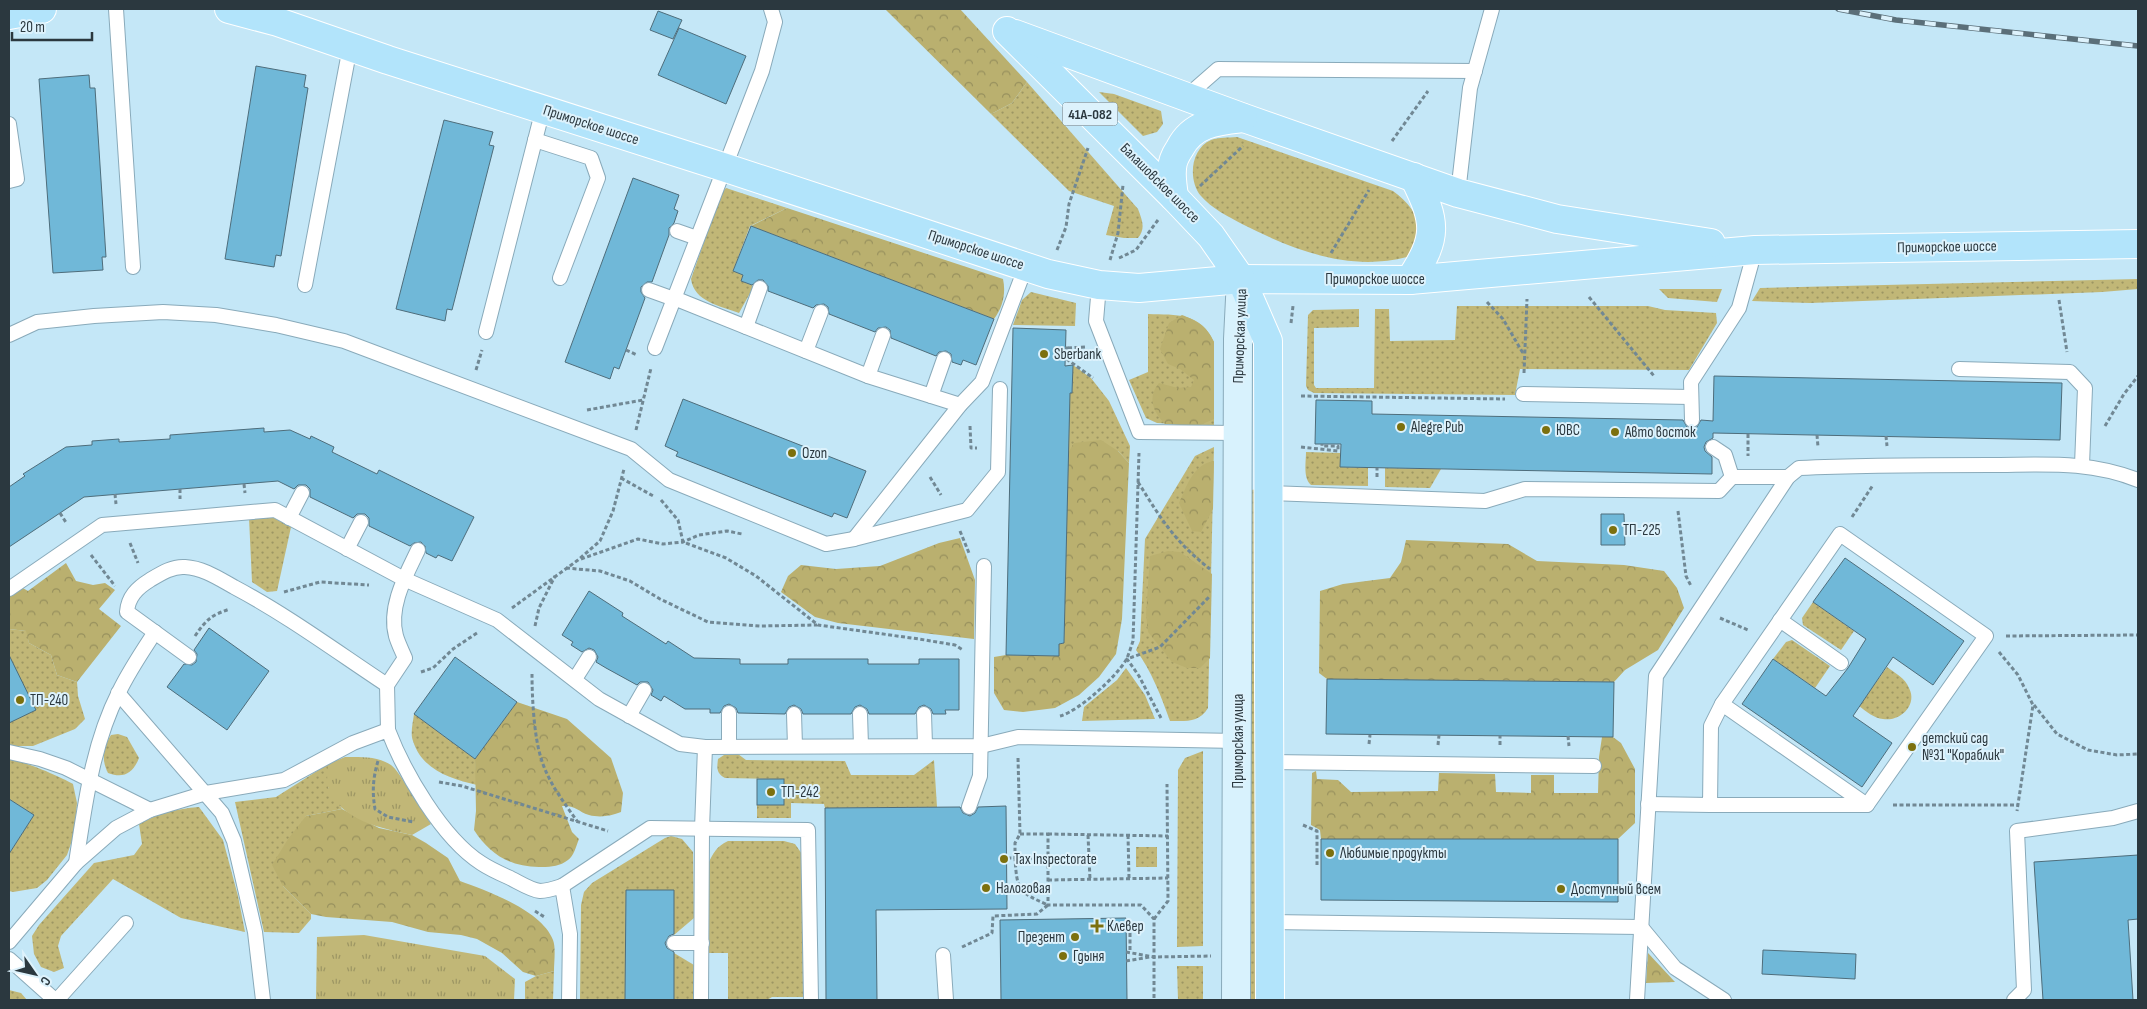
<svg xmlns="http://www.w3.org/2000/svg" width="2147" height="1009" font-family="'Sofia Sans Condensed',sans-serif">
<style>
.grass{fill:url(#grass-dots)}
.forest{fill:url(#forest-crowns)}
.park{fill:url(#park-tufts)}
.building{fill:#70b8d8;stroke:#4e6d7b}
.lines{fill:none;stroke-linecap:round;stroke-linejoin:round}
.lane-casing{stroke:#89aaba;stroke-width:16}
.secondary-casing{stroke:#89aaba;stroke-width:30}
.primary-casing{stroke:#fff;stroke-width:30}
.path{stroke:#718894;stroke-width:3;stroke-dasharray:4 2.5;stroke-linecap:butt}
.lane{stroke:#fff;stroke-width:14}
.secondary{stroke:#d8f2fd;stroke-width:28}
.primary{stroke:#b2e4fb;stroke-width:28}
.rail-casing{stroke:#5b6f79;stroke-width:5.5}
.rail{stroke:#ddf2fc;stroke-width:4;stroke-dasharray:11;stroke-linecap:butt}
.poi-dot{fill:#7c700e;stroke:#ddf2fc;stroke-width:2}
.labels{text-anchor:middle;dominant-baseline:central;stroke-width:4;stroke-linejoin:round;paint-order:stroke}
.shield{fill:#ddf2fc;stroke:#607078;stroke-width:1}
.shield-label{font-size:14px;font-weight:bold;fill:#2b383f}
.street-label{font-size:15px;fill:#2b383f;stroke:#ddf2fc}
.poi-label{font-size:15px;fill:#2b383f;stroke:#ddf2fc;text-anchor:start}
</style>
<defs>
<pattern id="grass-dots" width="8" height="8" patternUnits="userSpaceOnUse" patternTransform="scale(1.25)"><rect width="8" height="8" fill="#c1b777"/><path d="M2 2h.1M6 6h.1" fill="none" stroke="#9d9663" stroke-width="1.8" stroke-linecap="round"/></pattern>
<pattern id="forest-crowns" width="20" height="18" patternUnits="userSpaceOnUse" patternTransform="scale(1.25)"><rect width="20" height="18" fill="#bab06f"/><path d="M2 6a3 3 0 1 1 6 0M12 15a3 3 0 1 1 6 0" fill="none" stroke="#97905d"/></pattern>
<pattern id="park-tufts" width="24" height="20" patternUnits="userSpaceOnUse" patternTransform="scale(1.25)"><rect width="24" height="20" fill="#c1b777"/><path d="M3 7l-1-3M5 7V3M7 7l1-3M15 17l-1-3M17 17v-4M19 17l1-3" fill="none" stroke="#9d9663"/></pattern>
</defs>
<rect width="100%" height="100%" fill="#c4e7f7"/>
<!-- grass -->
<g class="grass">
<path d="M1027,82L1138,209C1142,220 1146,228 1138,238H1124L1106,235L1114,206L1069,191L991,114L1012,103Z"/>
<path d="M1099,92L1114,94L1161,111L1163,124L1157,132L1143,136Z"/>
<path d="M1237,137L1393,191C1418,209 1427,230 1407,257C1349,272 1293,250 1242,224C1229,217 1211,208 1201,196C1188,181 1190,149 1211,140C1219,137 1228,138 1237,137Z"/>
<path d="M726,188L787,208L750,226L733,271L743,275L741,281L754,286L739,313C721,306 694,302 691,279L721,193Z"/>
<path d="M2138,279V289L2102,292L1810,303L1752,301L1760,288Z"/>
<path d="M1659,289H1722L1717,302L1668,298Z"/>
<path d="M1031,292L1076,303L1075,326L1013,325L1022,300Z"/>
<path d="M1457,306H1648L1665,310L1716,313L1717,323L1689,370L1520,369L1515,395L1314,393L1308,390L1306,386L1308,315L1313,310L1359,309V327L1314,328V385L1316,388H1374L1375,309H1389L1390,341L1455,340Z"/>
<path d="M1148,314C1177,315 1200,312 1214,342V427L1157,423L1146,418L1129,380L1148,372Z"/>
<path d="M1073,365L1091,378L1109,401L1130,446L1129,463L1118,451L1068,453L1065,393H1072Z"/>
<path d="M1214,447L1208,708C1199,723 1186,721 1170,721C1161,696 1152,672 1136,650L1140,641L1145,539L1195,456Z"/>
<path d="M1306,452L1340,453V467L1368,468V486L1311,485C1303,478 1306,463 1306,452Z"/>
<path d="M1385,468L1441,469L1430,488L1385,487Z"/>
<path d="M1262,489L1259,1000H1247L1249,490Z"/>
<path d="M270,516L291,527L277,591L267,592L252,582L249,518Z"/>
<path d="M1813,602L1854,631L1841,650L1803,625L1802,618Z"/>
<path d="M9,629L27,631L29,643L51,655L57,675L77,682L78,696L85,719L75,729L33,746H9Z"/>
<path d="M1792,640L1830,666L1815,688L1773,659L1786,642Z"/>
<path d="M1887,667C1895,673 1905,678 1909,688C1918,705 1900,722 1883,719C1874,718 1867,712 1859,706Z"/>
<path d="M1126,668L1145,695L1155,719L1082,721L1084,707L1117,680Z"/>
<path d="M414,714L475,759L477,785C451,779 422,770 413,741C410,734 413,722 414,714Z"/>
<path d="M118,734L127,737L139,758C133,773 124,779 108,773C101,759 103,748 111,735Z"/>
<path d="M1203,751V946L1177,947L1178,770L1185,758Z"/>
<path d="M738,754L746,760L845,761L851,775H914L934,760L937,807L825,808L824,804L791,803V818H757V805H784V779L725,778C716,773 717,768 718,759L724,755Z"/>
<path d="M9,759C24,761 59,776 73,784L77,803L74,835L67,855L47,880L37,888L13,892L9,891V854L34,815L9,799Z"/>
<path d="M328,764V787L342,809L306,816L283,886L311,914V919L299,933L264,932L235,802L276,797Z"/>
<path d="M199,807L223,840L238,896L245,932L181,918L113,879L61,936L58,946L64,968L54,972L41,967L34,954L32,936L39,925L94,863L134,855L142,844L139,824C159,813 176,809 199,807Z"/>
<path d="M671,836L682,839L693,852L694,918L674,935V890H626L625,1000H580L581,905L584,892L592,883L665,838Z"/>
<path d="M728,841H784L795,844L802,854L803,997H772L767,1000H728V953H707L708,864C713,853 717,846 728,841Z"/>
<rect x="1136" y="847" width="21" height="20"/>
<path d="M674,953L694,965L693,1000H674Z"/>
<path d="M1177,966H1203V1000H1178Z"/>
<path d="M554,971L553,1000H525V982L536,976Z"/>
<path d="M9,990L21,993L27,1000H9Z"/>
</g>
<!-- forest -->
<g class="forest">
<path d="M885,9H960L1027,82L1012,103L991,114Z"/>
<path d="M787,208L1003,279C1006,293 1003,307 994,319L751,226Z"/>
<path d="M1182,315C1197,321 1207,326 1214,342V419L1198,426L1165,424C1153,412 1147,397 1159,383L1178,388L1191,387L1194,380L1180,369L1168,364L1160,349L1169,323Z"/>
<path d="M1101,440L1118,451L1129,463L1122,619L1116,654L1099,677L1079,695L1055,708L1023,712L1004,710L994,693V657L1006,655L1059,656V644L1064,643L1068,453L1074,443Z"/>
<path d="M1214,461L1213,509L1201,532L1192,531L1179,503C1187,486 1193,464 1214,461Z"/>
<path d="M960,538L975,580L974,639L838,623L815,617L781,592L788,576L801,565L836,569L880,566L939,543Z"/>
<path d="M1406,540L1508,544L1537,561L1624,565L1664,571L1677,588L1684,608L1658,650L1625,670L1614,682L1327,679L1319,673L1320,591L1343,584L1390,578L1401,562Z"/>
<path d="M1168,551L1180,552L1212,574L1210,658L1200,668H1187L1172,662L1148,632L1146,614L1150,556Z"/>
<path d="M66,563L76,581L93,585L105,583L115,590L99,609L121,626L77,682L57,675L51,655L29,643L26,631L9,629V595L21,587L28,591Z"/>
<path d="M517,702L567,719L611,758L623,793L621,812C611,816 600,818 589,815C577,811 576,805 562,806L572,832L579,839C576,846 574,856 568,860C560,866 552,867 542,867C512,868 490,855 474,830L476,811L475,759Z"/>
<path d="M1602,737H1613L1621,743L1635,769V823L1618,839H1321L1320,830L1311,825L1312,773L1316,771L1317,779L1338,780L1351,792L1438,791L1439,773L1495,774L1496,792L1531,793V775H1554V793H1598L1599,757Z"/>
<path d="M342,809L379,828L412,835L426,843L448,858L460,881C488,891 542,911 553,940C556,948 554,962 554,971L536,976L523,972L502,953L477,939L461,935L428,932L392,922L326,917L311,914L283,886L272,865L288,839L306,816Z"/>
<path d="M1648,953L1675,982L1646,983Z"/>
</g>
<!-- park -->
<g class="park">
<path d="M345,757C360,757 378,756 391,765C399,770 424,814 431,824L412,835C384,829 338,820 328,787C326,781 328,771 328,764Z"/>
<path d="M364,935L485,956L515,979L514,1000H316L317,937Z"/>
</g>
<!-- building -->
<g class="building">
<path d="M658,11L682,20L673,39L650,30Z"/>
<path d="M679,28L746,56L726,104L658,75Z"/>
<path d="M256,66L306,75L304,87L308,88L281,256L276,255L274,267L225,259Z"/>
<path d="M89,75L90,88H95L106,257H102L103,270L53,273L39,79Z"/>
<path d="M444,120L493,132L489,145L494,146L452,310L447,309L445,321L396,309Z"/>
<path d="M633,178L679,195L674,209L678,211L674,223L669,228V235L652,282H647L641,287V292L645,298L619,369L614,367L610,379L565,362Z"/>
<path d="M751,226L994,319L976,365L963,360L961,365L952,362L951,354L946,351L939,352L936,356L891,338L890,330L886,327L878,328L875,332L829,314L828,307L824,304L816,305L813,308L768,291V286L763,280H758L752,285L741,281L743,275L733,271Z"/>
<path d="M1013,328L1066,330L1065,366L1073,365L1072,393H1070L1064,643L1059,644V656L1006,655Z"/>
<path d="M1714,376L2062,383L2060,440L1713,433V438L1706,442L1704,447L1705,451L1712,457V474L1340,467L1341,444H1315L1316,400L1372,401V414L1683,420L1687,427L1693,429L1697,427L1701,420L1713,421Z"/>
<path d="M683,399L866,471L847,518L834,513L832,517L676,456L678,452L665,446Z"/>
<path d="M264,428V432L290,430L310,439L311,436L334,447L332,452L377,474L379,470L474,517L452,561L438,555L436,558L426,553L425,546L421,542L414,543L410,546L369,526V518L365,514H357L353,518L310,497V489L306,485H298L294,489L278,481L84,497L9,547V487L25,476L23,474L66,447L92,445V441L119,439V442L170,439V435Z"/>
<path d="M1601,514H1624L1625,545H1601Z"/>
<path d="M1845,558L1964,641L1933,685L1893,657L1853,716L1892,743L1862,787L1742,704L1773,659L1826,696L1848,668L1866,639L1813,602Z"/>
<path d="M589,591L623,613L622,616L666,644L668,641L694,658L740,659V664H788V659H868V664H919V659H959V710H945L946,714H933L931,709L924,705L919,707L915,714H869L867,709L860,705L855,707L851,714H803L801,709L794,705L789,707L785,714L738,713L736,708L729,704L724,706L720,713H710V709H685L664,696L661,701L651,695L653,690L648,682H640L637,685L606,668L596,662L598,657L594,650L589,648L582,652L571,645L573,642L562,635Z"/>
<path d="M209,628L269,671L227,730L167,687L184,664L192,665L196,662L197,654L194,650Z"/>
<path d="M9,655L36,710L9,723Z"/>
<path d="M455,657L517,702L475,759L414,714Z"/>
<path d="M1327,679L1614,682L1613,737L1326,734Z"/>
<rect x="757" y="779" width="27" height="26"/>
<path d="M9,799L34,815L9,854Z"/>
<path d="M1006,806L1007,909L876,910L877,1000H826L825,808L960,807L963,813L970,816L975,813L978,807Z"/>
<path d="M1321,839H1618V902L1321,900Z"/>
<path d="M2138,855V919L2128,920L2133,1000H2043L2034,862Z"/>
<path d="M626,890H674V934L669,936L665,943L667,948L674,952V1000H625Z"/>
<path d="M1126,918L1127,1000H1001L1000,920Z"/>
<path d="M1763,950L1856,954L1855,979L1762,974Z"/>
</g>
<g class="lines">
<defs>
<g id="lane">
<path d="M116,9L133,267"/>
<path d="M1186,97L1218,69L1475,71"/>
<path d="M9,124L17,179L9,181"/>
<path d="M535,140L591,158L598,178L560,278"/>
<path d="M1458,193L1470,88L1492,9"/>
<path d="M677,231L697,238"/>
<path d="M305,285L350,47"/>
<path d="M1099,285L1096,321L1139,432L1238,433"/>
<path d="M649,290L674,299"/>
<path d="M674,298L868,376L960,405"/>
<path d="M746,327L760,288"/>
<path d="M486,332L543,109"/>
<path d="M9,335L37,322L94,316L163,312L216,315L276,325L344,341L631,449L669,480L826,544L854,539L967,510L998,472L1000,389"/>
<path d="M655,348L762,71L775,22L771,9"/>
<path d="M806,351L821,312"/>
<path d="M1959,369L2070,372L2085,388L2082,465"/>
<path d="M868,376L883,335"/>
<path d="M1523,394L1691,397"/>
<path d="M931,396L944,359"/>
<path d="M1692,420L1691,382L1739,308L1755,250"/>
<path d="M1713,447L1725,455L1732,477"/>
<path d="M1268,493L1485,501L1525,489L1719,491L1732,477H1788"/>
<path d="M289,518L302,493"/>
<path d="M854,539L960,405L982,382L1026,266"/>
<path d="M347,549L361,522"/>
<path d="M9,589L102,525L275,510L404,579L497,620L599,699L680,744L705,747L981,746L1018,737L1238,741"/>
<path d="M1780,620L1841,663"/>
<path d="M189,657L127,612C128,597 137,588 150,580C160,574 172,566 185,567C203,568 218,578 234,587C287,615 337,652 387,685"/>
<path d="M575,679L589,657"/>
<path d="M118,693L222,813L234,841L255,932L263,1000"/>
<path d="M1722,704L1867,805"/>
<path d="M794,714L795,746"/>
<path d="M860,714L861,746"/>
<path d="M924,714L925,745"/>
<path d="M629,716L644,690"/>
<path d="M388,730L387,685L405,658C402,651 398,643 396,636C388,607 406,575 418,550"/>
<path d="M729,746V713"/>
<path d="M9,752L40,759L66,768L150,810"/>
<path d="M1269,762L1594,766"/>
<path d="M1648,804L1710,805L1711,726L1722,704L1840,534L1986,636L1867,805H1710"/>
<path d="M969,807L980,776L984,566"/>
<path d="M76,863C85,805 92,745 119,692C129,671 142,652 155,632"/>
<path d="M562,886L650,828L808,830L811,1000"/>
<path d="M1269,922L1641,927L1675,968L1724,1000"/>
<path d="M9,942L76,863L116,828L150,810L206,793L284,780L353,743L388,730C404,772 442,838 481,863C490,869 499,873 508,877C517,881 530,890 540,891C547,891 556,888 562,886L570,934L569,1000"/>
<path d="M674,943H702"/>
<path d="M943,955L946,1000"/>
<path d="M9,959L55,1000"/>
<path d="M57,1000L126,923"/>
<path d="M701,1000L702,829L705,747"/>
<path d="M1637,1000L1656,676L1788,477L1799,468C1862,465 1925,465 1989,465C2042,465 2087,460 2138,480"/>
<path d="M2014,1000L2024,990L2017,831L2113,818L2138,811"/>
</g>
<path id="secondary" d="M1236,1000L1238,339L1241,279"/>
<g id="primary">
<path d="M229,9L278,22L388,60L723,167L1048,274L1099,285L1139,288L1241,279L1410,280L1755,250L2138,244"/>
<path d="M9,15L42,9"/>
<path d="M1007,31L1174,197L1211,236L1241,279L1268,341L1270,1000"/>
<path d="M1015,34L1244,118L1458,193L1557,219L1711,243"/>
<path d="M1174,197C1173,188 1171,178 1172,169C1172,162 1176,154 1180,148C1193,123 1217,121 1243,118"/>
<path d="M1410,280C1438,237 1437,223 1414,177"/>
</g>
</defs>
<!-- lane casing -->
<use href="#lane" class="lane-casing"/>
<!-- secondary casing -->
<use href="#secondary" class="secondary-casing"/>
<!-- primary casing -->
<use href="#primary" class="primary-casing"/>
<!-- path -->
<g class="path">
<path d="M1392,141L1428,91"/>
<path d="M1200,186L1243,146"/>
<path d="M1057,250L1066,227L1069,204L1088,148"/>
<path d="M1331,253L1369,190"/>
<path d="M1119,258L1136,250L1158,220"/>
<path d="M1110,260L1118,233L1123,185"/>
<path d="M1589,297L1654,376"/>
<path d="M2059,300L2067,352"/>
<path d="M1487,302L1503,319L1524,355"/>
<path d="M1291,323L1293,306"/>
<path d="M1065,348H1068V360L1093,378"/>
<path d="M1068,348L1085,347"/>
<path d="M626,350L637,355"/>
<path d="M476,370L482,350"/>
<path d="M1524,373L1527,299"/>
<path d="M1301,396L1505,399"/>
<path d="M587,410L643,400"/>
<path d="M970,426L971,448H977"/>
<path d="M2105,426L2124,394L2138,376"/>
<path d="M636,430L651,368"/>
<path d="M1748,434V456"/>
<path d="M1817,435L1818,447"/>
<path d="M1886,436L1887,446"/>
<path d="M1301,447L1338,451V446H1322V444"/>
<path d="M930,477L941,495"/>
<path d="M1377,477V468"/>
<path d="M621,478L655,497"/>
<path d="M1138,482C1161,519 1175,542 1210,569"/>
<path d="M244,484L245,493"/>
<path d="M180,489V499"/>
<path d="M115,494L116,504"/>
<path d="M661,500L678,520L683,542L726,558L756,576L818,625L919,639L955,645L963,650"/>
<path d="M1678,511L1686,576L1691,586"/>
<path d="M60,513L67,524"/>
<path d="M1852,517L1873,485"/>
<path d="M960,531L969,553"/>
<path d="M130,543L138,563"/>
<path d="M91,555L115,586"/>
<path d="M581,559L638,539L663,544L683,542L699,535L727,531L742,534"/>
<path d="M566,568L600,571L630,581L660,599L708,622L760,626L817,625"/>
<path d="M284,592L320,582L369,585"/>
<path d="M512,608L578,560L600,541L613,511L624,469"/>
<path d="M1720,618L1748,630"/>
<path d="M535,626L539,608L555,576"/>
<path d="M195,636C206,620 211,615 230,609"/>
<path d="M2006,636L2138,635"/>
<path d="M1999,652L2018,675L2033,705L2017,811"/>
<path d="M421,672L433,668L453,649L477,633"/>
<path d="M532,674C532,698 534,736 541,758C548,782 563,801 577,821"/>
<path d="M2034,705L2057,734L2088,750L2117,755L2138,754"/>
<path d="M1060,716C1079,711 1116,677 1126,660C1129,654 1131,647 1133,641L1139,453"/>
<path d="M1161,718L1139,676L1127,659L1160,647L1209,597"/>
<path d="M1568,736L1569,746"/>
<path d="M1369,744L1370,735"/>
<path d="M1438,745L1439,735"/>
<path d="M1500,745V736"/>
<path d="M1018,758L1020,834L1015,843V858H1048"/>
<path d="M378,761C373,778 372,791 375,809L388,817L414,822"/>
<path d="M439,782L462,786L608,831"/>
<path d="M1893,805H2018"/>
<path d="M1303,825L1317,831V865"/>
<path d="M1020,834H1048V905H1141L1154,919V1000"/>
<path d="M1048,834L1168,836"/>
<path d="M1088,835L1090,879"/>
<path d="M1128,835L1129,878"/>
<path d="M1048,880L1168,878"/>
<path d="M535,911L546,918"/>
<path d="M1154,919L1168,901L1167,784"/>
<path d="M1126,924H1130V952"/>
<path d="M962,947L992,933L993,916L1037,914L1048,905C1018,892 1017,890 1015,858H1007"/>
<path d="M1126,952L1154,957L1211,956"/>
<path d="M1126,961L1150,957"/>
</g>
<!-- lane -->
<use href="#lane" class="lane"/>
<!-- secondary -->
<use href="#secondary" class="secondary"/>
<!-- primary -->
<use href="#primary" class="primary"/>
<defs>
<path id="rail" d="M1838,9L1896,20L2138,46"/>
</defs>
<!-- rail casing -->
<use href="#rail" class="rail-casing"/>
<!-- rail -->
<use href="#rail" class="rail"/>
</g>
<!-- markers -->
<g class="poi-dot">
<circle cx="1044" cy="354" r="5"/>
<circle cx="1401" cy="427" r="5"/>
<circle cx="1546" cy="430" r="5"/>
<circle cx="1615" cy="432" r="5"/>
<circle cx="792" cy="453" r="5"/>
<circle cx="1613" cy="530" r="5"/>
<circle cx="20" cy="700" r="5"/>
<circle cx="1912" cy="747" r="5"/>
<circle cx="771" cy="792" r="5"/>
<circle cx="1330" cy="853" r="5"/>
<circle cx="1004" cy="859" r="5"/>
<circle cx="986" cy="888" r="5"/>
<circle cx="1561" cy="889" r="5"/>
<path d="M1094.5 918.5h5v5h5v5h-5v5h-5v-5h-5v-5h5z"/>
<circle cx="1075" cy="937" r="5"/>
<circle cx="1063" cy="956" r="5"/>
</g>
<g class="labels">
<!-- shield labels -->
<rect class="shield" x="1062.5" y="102.5" width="55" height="23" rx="4"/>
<g class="shield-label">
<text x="1090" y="114">41А-082</text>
</g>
<!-- street labels -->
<g class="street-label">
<text transform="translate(591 125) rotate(18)">Приморское шоссе</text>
<text transform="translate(1160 183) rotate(45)">Балашовское шоссе</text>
<text transform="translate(1947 247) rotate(-1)">Приморское шоссе</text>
<text transform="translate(976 250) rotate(18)">Приморское шоссе</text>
<text x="1375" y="279">Приморское шоссе</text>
<text transform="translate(1240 336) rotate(-88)">Приморская улица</text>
<text transform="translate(1238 741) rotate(-90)">Приморская улица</text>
</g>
<!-- poi labels -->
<g class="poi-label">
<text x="1054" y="354">Sberbank</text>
<text x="1411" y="427">Alegre Pub</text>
<text x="1556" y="430">ЮВС</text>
<text x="1625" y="432">Авто восток</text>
<text x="802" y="453">Ozon</text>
<text x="1623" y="530">ТП-225</text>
<text x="30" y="700">ТП-240</text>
<text x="1922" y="738">детский сад<tspan x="1922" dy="17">№31 "Кораблик"</tspan></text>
<text x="781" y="792">ТП-242</text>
<text x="1340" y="853">Любимые продукты</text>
<text x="1014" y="859">Tax Inspectorate</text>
<text x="996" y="888">Налоговая</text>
<text x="1571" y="889">Доступный всем</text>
<text x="1107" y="926">Клевер</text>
<text x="1065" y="937" text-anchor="end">Презент</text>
<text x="1073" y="956">Гдыня</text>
</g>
</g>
<!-- border -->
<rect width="2147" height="1009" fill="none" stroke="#2b383f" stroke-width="20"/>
<!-- north arrow -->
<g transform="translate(35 974) rotate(124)" stroke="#ddf2fc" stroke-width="4" paint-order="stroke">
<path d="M0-4L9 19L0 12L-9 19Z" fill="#2b383f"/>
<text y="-8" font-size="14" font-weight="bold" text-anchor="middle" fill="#2b383f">С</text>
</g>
<!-- scale -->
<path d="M12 32v8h80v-8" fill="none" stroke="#2b383f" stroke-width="2.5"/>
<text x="20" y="32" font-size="15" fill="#2b383f" stroke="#ddf2fc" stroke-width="4" paint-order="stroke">20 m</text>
</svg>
